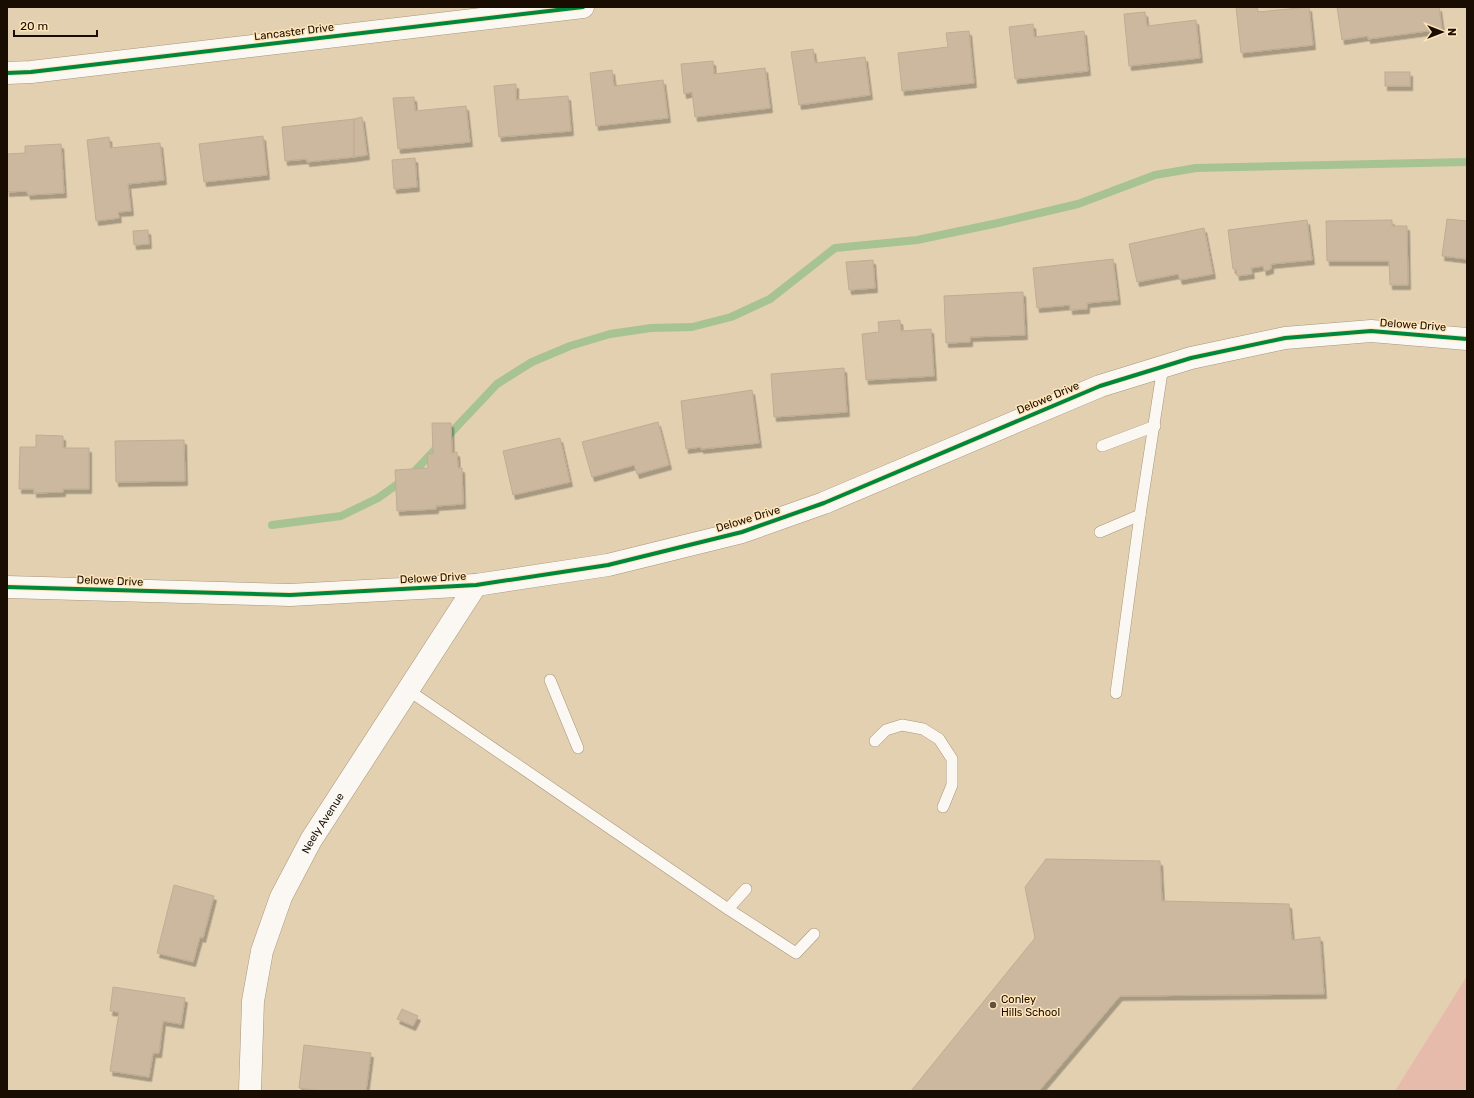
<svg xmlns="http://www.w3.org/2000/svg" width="1474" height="1098" font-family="Rubik,sans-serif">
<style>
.green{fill:#e7bbac}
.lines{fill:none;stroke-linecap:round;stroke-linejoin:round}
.stream{stroke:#a7c392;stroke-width:8}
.building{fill:#ccb89f;stroke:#c0ac93;filter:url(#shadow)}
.service-casing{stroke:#a69679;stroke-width:12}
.minor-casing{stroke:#a69679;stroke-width:23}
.tertiary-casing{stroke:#a69679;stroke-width:23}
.service{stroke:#fbf8f3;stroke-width:11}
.minor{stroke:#fbf8f3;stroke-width:22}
.tertiary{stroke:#fbf8f3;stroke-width:22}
.cycleway-casing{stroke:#ffe5b9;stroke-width:6}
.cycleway{stroke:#00873e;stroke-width:4}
.poi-dot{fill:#5f513e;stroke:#ffe5b9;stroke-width:1.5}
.labels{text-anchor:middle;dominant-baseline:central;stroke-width:3;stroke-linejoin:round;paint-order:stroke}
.street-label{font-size:11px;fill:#180d00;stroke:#ffe5b9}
.poi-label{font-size:11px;fill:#180d00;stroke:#ffe5b9;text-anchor:start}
</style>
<defs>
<filter id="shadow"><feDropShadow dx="2.5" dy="4.5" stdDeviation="0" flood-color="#0004"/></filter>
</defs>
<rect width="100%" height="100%" fill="#e3d0b1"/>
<!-- green -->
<path class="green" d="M1467,976V1091H1395Z"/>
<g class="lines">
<!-- stream -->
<path class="stream" d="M272,525L341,516L378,498L412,474L497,384L532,362L570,346L610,334L651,328L692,327L731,317L770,299L835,248L917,240L998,223L1078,204L1155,175L1196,168L1467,162"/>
</g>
<!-- building -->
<g class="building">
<path d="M1236,7H1257L1258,12L1309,7L1313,45L1241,53Z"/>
<path d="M1337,7H1439L1442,29L1368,39V36L1342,40Z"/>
<path d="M1145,12L1147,26L1196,20L1200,58L1129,66L1124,14Z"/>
<path d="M1033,24L1034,37L1084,31L1088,71L1015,79L1009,27Z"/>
<path d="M969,31L974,83L902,91L898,53L948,47L946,33Z"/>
<path d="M813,49L815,63L865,57L870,95L799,105L791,52Z"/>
<path d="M713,61L714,74L765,68L770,108L695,117L692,92L684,94L681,64Z"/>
<path d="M612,70L614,86L663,80L668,118L596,126L590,73Z"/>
<rect x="1385" y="72" width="25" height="14"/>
<path d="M516,84V100L568,96L571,131L499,137L494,86Z"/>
<path d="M414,97L415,111L466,106L470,142L398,149L393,98Z"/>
<path d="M362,117L367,155L354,157V119Z"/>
<path d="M354,119V157L307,162V159L285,161L282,127Z"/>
<path d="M263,136L267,175L204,182L199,144Z"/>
<path d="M109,137L110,148L160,143L164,180L128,184L131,211L118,212L119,218L96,221L87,140Z"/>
<path d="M61,144L64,193L28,195L27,191L7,192V154L25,153V146Z"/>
<path d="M415,158L417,187L394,189L392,160Z"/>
<path d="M1447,219L1467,221V259L1442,256Z"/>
<path d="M1307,220L1312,260L1271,264V269L1264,271L1263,266L1251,268L1252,274L1237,276L1236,269H1233L1228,230Z"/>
<path d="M1392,220V226H1407L1408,285H1390L1389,261H1327L1326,221Z"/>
<path d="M1204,228L1213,274L1180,280L1178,274L1137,282L1129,244Z"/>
<path d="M148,230L149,244L134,245L133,231Z"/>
<path d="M1113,259L1118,300L1087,303V309L1070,310V305L1037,308L1033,268Z"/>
<path d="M873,260L875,288L849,290L846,262Z"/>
<path d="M1023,292L1025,335L970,337V342L946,343L944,296Z"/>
<path d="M900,320L901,331L931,329L934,376L866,380L862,334L879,332L878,322Z"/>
<path d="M844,368L847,412L774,417L771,374Z"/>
<path d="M752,390L759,443L701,449V447L686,449L681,401Z"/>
<path d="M658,422L669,465L637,474L634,465L592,477L582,442Z"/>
<path d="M432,423H451L452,453L457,452L458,468H462L463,504L436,506V509L397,511L395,470L428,468L427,454H433Z"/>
<path d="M36,435L63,436V448H89V489H63V492L34,493V489H19L20,447H36Z"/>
<path d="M560,438L570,482L513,495L503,451Z"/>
<path d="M184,440L185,481L116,482L115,441Z"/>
<path d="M1046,859L1160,861L1162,901L1289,904L1292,940L1320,937L1324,994L1120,996L1039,1091H911L1035,938L1025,887Z"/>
<path d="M174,885L214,896L203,938L200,937L193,962L157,953Z"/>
<path d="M113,987L185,998L181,1024L163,1021L159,1053H153L149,1077L110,1071L119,1012L110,1011Z"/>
<path d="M402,1009L418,1016L413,1026L397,1019Z"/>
<path d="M304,1045L371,1053L366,1091H321L299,1088Z"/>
</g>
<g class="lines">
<defs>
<g id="service">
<path d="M1102,446L1155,426"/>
<path d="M1100,532L1140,515"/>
<path d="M550,680L578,748"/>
<path d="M408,690L728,909L796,953L814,934"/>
<path d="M1116,693L1140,515L1163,366"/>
<path d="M875,741L886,730L902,725L923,729L939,739L952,759V785L943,807"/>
<path d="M728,909L746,889"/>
</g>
<g id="minor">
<path d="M7,73L31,72L583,7"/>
<path id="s1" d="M250,1091L253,1001L262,951L281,897L311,840L476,585"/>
</g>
<path id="tertiary" d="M7,587L290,595L476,585L608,565L742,532L824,503L1100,386L1191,358L1285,338L1371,331L1467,339"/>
</defs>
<!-- service casing -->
<use href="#service" class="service-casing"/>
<!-- minor casing -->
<use href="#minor" class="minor-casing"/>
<!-- tertiary casing -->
<use href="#tertiary" class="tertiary-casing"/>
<!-- service -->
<use href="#service" class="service"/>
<!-- minor -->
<use href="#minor" class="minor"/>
<!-- tertiary -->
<use href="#tertiary" class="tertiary"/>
<defs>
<g id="cycleway">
<path d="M7,73L31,72L583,7"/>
<path d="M7,587L290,595L476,585L608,565L742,532L824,503L1100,386L1191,358L1285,338L1371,331L1467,339"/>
</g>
</defs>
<!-- cycleway casing -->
<use href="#cycleway" class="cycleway-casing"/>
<!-- cycleway -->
<use href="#cycleway" class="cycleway"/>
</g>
<!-- markers -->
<circle class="poi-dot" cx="993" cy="1005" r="4"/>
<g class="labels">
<!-- street labels -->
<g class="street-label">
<text transform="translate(294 32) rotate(-7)">Lancaster Drive</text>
<text transform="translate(1413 325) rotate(4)">Delowe Drive</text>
<text transform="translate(1048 398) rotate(-23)">Delowe Drive</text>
<text transform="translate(748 519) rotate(-17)">Delowe Drive</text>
<text transform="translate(433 578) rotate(-3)">Delowe Drive</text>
<text transform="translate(110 581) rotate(2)">Delowe Drive</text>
<text stroke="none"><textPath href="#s1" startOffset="283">Neely Avenue</textPath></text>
</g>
<!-- poi labels -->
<g class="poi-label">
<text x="1001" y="999">Conley<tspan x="1001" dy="13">Hills School</tspan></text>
</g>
</g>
<!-- border -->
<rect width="1474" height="1098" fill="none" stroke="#180d00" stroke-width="16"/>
<!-- north arrow -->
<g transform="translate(1442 32) rotate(90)" stroke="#ffe5b9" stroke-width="3" paint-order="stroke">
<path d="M0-3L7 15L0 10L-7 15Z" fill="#180d00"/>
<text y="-6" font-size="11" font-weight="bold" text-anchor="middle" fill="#180d00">N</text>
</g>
<!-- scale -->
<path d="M14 30v6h83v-6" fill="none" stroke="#180d00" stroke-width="2"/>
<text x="20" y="30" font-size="12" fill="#180d00" stroke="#ffe5b9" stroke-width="3" paint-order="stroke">20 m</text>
</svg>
